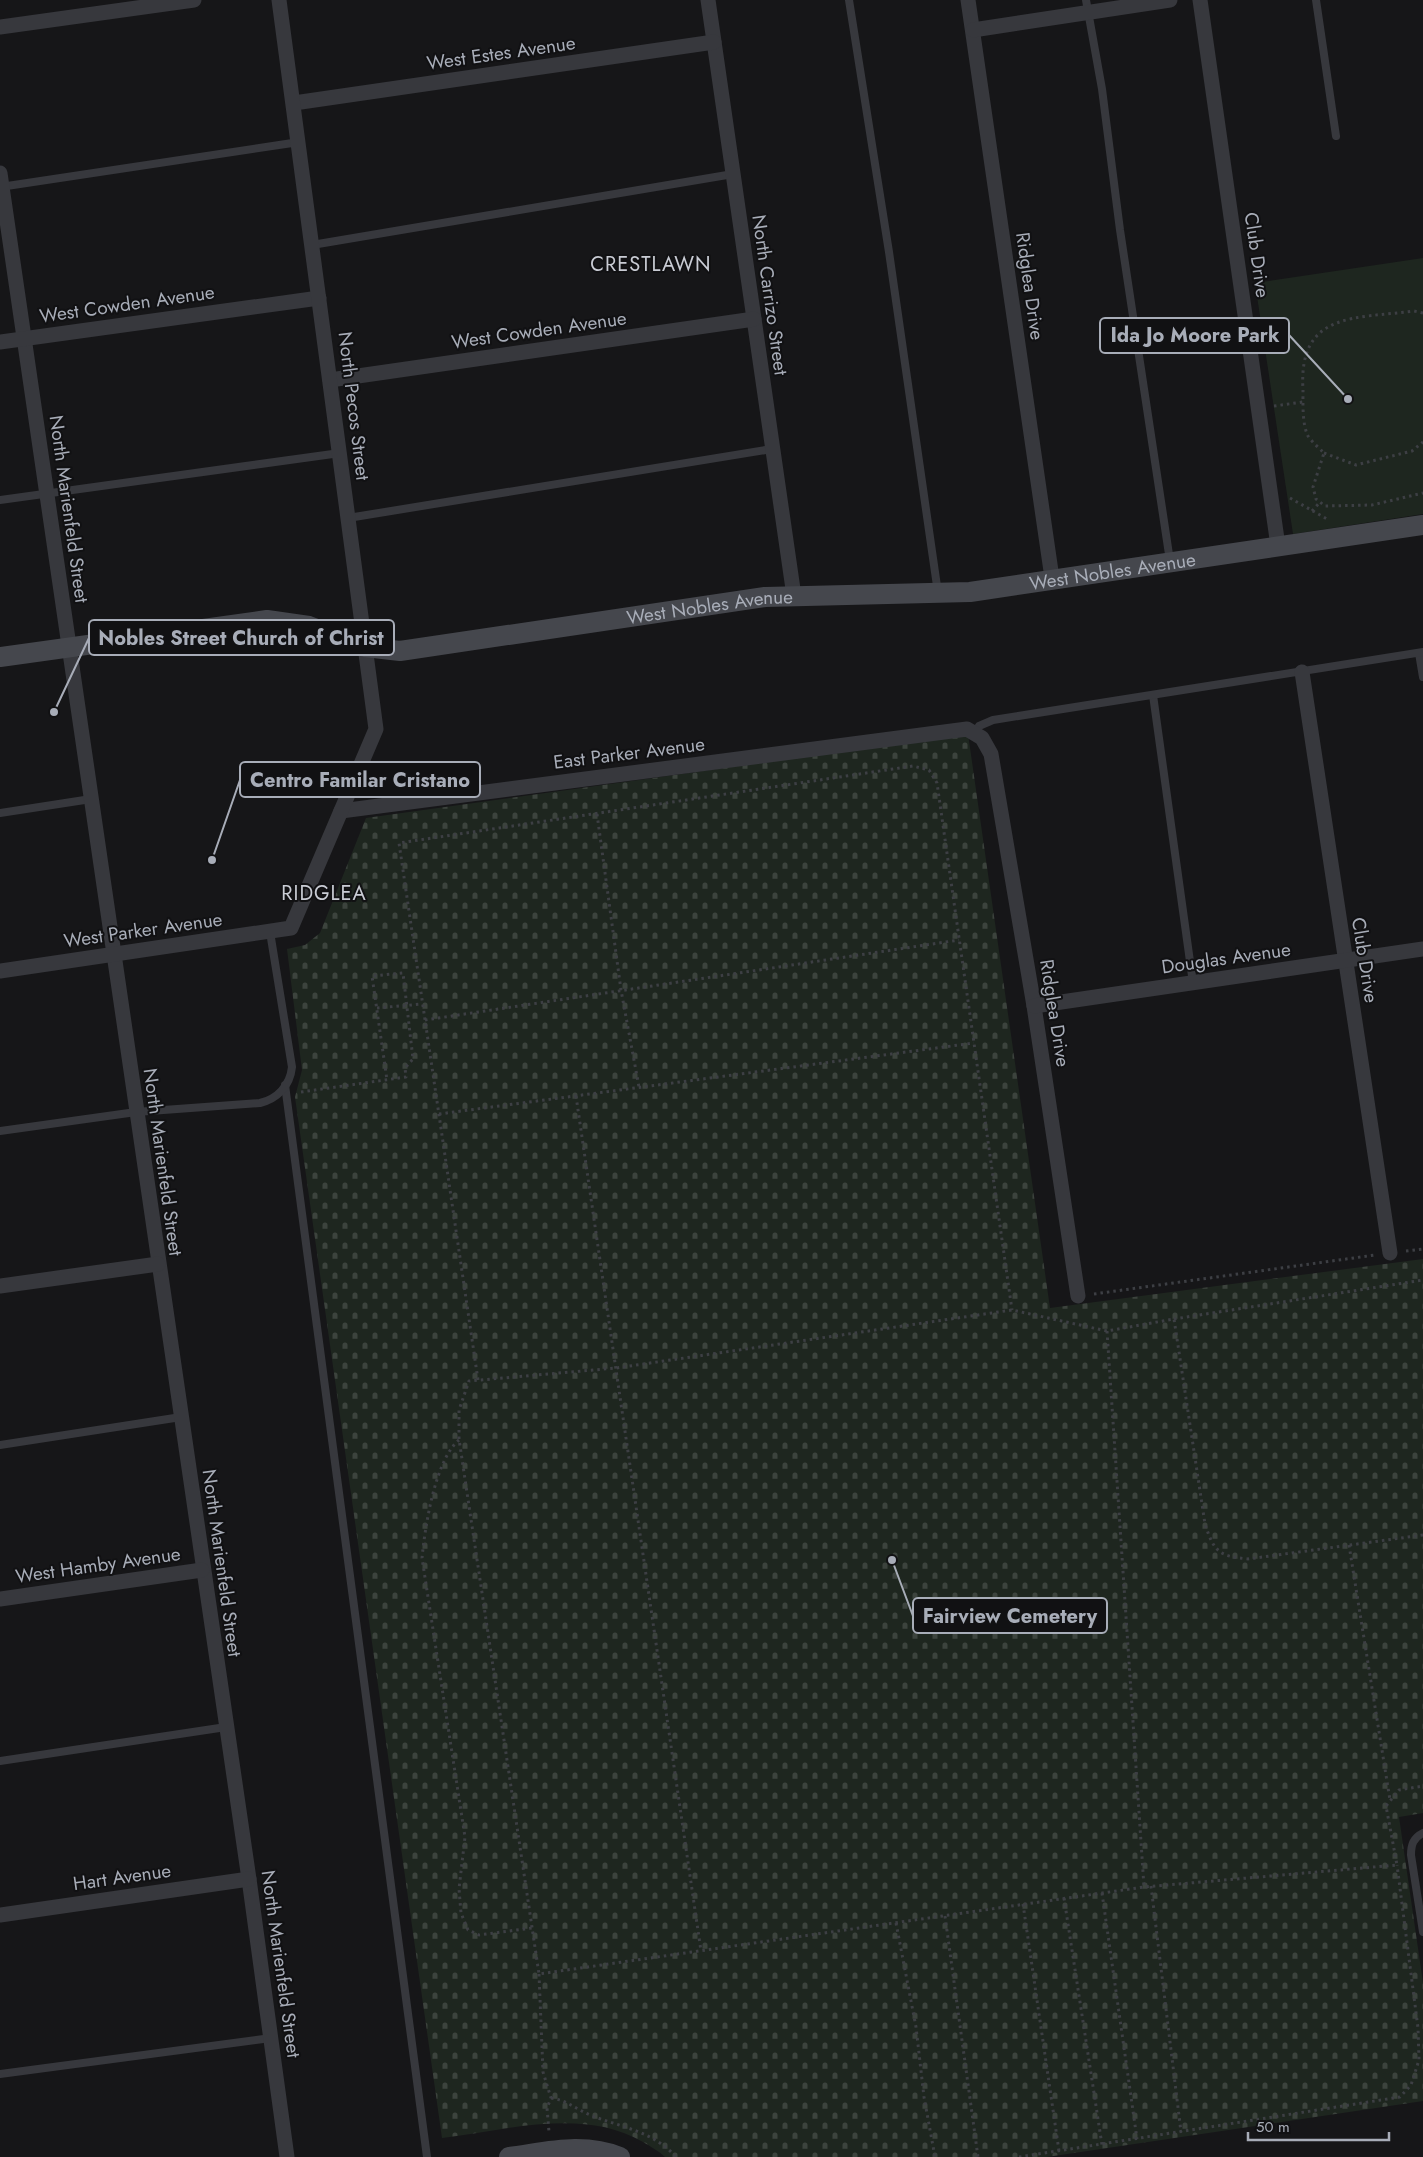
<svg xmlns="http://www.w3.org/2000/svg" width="1423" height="2157" font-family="Jost,sans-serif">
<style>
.cemetery{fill:url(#cemetery-stones)}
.park{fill:#1e261f}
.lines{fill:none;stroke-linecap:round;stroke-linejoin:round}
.path{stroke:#3d3f44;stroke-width:3;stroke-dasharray:2.5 4;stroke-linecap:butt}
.lane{stroke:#37383d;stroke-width:8}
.street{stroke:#37383d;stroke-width:15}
.secondary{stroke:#45474d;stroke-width:20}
.labels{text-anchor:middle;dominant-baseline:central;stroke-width:4;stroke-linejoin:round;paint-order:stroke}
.street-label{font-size:19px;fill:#a8adb8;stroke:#111113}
.neighbourhood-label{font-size:20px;letter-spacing:1px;fill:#c9ccd4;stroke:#111113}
.leader{fill:none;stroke:#a8adb8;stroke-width:2}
.callout-dot{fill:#a8adb8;stroke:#111113;stroke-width:2}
.callout{fill:#111113;stroke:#a8adb8;stroke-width:2}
.callout-label{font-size:20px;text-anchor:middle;font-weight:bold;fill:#a8adb8}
</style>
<defs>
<pattern id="cemetery-stones" width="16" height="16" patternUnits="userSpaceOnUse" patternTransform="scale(1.25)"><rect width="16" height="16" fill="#1e261f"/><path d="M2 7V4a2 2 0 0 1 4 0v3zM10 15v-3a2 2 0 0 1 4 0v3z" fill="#3c433d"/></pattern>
</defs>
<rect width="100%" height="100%" fill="#161618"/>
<!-- cemetery -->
<path class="cemetery" d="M968,734L1050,1308L1423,1259V1813L1399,1817L1423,1983V2101L1047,2157H665C659,2151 651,2147 643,2142C584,2107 506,2130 442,2138L295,1097L302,1070L287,949L305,945L320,933L366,818Z"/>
<!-- park -->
<path class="park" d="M1423,258V514L1293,534L1255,283Z"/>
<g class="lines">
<!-- path -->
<g class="path">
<path d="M1423,313L1414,311C1355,319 1298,311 1303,390C1303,403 1302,424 1308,436C1312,442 1319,448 1324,453L1313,487L1316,499L1325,506L1372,505L1423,493"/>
<path d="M1274,406L1303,402"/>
<path d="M1324,453L1356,465L1412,451L1423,442"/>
<path d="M1290,498L1327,519"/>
<path d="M1312,511L1320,502"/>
<path d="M597,814L621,990L639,1087"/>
<path d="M377,1008L422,1004"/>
<path d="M425,1020L959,940"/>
<path d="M301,1092L406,1077L405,1068L413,1059L403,973L372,976L387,1080"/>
<path d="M576,1096L701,1951"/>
<path d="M439,1114L974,1043"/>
<path d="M1406,1251L1423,1249"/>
<path d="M1094,1294L1375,1255"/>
<path d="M1174,1319L1423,1280"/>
<path d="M1107,1331L1144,1887"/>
<path d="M478,1380L399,843L913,766L929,770L937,783L1012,1310"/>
<path d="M459,1440C435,1460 425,1527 422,1558L465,1837L459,1889L461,1913L468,1930L479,1935L532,1928"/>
<path d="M1423,1535L1248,1559C1219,1556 1214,1552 1205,1524L1174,1319L1107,1331L1012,1310L616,1368L469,1381L459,1410V1439L539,1974L1144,1887L1397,1865L1386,1806L1399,1790L1423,1786"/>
<path d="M1349,1545L1390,1800"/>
<path d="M1151,1886L1181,2132"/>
<path d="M1102,1893L1137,2139"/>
<path d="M1064,1898L1102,2145"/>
<path d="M1023,1904L1059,2151"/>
<path d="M945,1916L978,2157"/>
<path d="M896,1923L916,2027L924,2097L935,2157"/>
<path d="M539,1974L543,2072L551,2098L547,2108L549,2132"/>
<path d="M551,2098C566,2100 576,2109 590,2115C620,2127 653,2131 676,2157"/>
<path d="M1019,2157L1400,2097L1411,2085L1419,2060L1418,2028L1397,1865"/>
</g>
<!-- lane -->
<g class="lane">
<path d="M849,0L889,252L938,593"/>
<path d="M1086,0L1102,89L1120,230L1170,561"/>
<path d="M1316,0L1336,136"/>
<path d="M0,187L299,142"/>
<path d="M312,245L733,174"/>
<path d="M0,500L340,453"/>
<path d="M348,518L772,449"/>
<path d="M1419,653L1423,677"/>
<path d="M1153,695L1193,983"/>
<path d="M974,733L979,726L993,720L1423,652"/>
<path d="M0,813L91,799"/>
<path d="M285,1085L427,2157"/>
<path d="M0,1131L136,1112L260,1103C277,1099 290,1086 292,1067L270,932"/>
<path d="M0,1445L181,1417"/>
<path d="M0,1761L226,1727"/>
<path d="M1423,1833C1413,1838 1411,1845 1411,1855L1423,1932"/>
<path d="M0,2074L271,2038"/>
</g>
<!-- street -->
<g class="street">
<path d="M708,0L794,596"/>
<path d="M968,0L1052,578"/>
<path d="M1200,0L1278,546"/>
<path d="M0,27L194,0"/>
<path d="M973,30L1170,0"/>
<path d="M294,103L714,42"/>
<path d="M0,173L249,1879L287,2157"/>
<path d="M0,342L319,298"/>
<path d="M330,380L754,319"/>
<path d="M1302,672L1390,1253"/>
<path d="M341,811L967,729L982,738L991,754L1034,1006L1078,1296"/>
<path d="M0,971L291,928L376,729L279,0"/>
<path d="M1034,1006L1423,949"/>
<path d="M0,1286L158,1264"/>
<path d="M0,1599L202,1570"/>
<path d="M0,1915L249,1879"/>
</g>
<!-- secondary -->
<g class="secondary">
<path id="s1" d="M0,657L267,620L309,626L365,647L400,651L765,597L970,592L1423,525"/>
<path d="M509,2157C547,2152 583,2142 620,2157"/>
</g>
</g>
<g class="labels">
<!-- street labels -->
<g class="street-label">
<text transform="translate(501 53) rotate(-8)">West Estes Avenue</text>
<text transform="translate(1257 255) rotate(82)">Club Drive</text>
<text transform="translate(1030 286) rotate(82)">Ridglea Drive</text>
<text transform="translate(770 295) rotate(82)">North Carrizo Street</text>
<text transform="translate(127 304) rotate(-8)">West Cowden Avenue</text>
<text transform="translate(539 330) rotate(-8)">West Cowden Avenue</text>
<text transform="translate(354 406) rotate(83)">North Pecos Street</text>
<text transform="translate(69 509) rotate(82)">North Marienfeld Street</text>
<text stroke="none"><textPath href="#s1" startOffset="1125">West Nobles Avenue</textPath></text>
<text stroke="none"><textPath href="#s1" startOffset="720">West Nobles Avenue</textPath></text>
<text transform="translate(629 753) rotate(-7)">East Parker Avenue</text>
<text transform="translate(143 930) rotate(-8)">West Parker Avenue</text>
<text transform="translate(1226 958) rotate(-8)">Douglas Avenue</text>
<text transform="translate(1365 960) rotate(81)">Club Drive</text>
<text transform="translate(1055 1013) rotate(81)">Ridglea Drive</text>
<text transform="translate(163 1162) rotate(82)">North Marienfeld Street</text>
<text transform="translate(222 1563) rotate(82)">North Marienfeld Street</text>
<text transform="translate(98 1565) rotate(-8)">West Hamby Avenue</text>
<text transform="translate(122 1877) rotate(-8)">Hart Avenue</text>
<text transform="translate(281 1964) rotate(82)">North Marienfeld Street</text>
</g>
<!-- neighbourhood labels -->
<g class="neighbourhood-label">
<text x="651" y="264">CRESTLAWN</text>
<text x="324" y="893">RIDGLEA</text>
</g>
</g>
<!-- callouts -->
<path class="leader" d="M1348 399L1289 335M54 712L89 638M212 860L240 780M892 1560L913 1616"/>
<g class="callout-dot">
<circle cx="1348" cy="399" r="5"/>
<circle cx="54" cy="712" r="5"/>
<circle cx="212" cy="860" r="5"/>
<circle cx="892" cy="1560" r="5"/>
</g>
<g class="callout">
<rect x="1100" y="318" width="189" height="35" rx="5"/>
<rect x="89" y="620" width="305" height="35" rx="5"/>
<rect x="240" y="762" width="240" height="35" rx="5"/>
<rect x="913" y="1598" width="194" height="35" rx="5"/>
</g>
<g class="callout-label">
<text x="1195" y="342">Ida Jo Moore Park</text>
<text x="241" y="645">Nobles Street Church of Christ</text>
<text x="360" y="787">Centro Familar Cristano</text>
<text x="1010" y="1623">Fairview Cemetery</text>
</g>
<!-- scale -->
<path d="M1248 2132v8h141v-8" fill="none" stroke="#a8adb8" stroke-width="2.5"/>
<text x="1256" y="2132" font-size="15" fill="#a8adb8" stroke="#111113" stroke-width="4" paint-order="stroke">50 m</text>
</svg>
